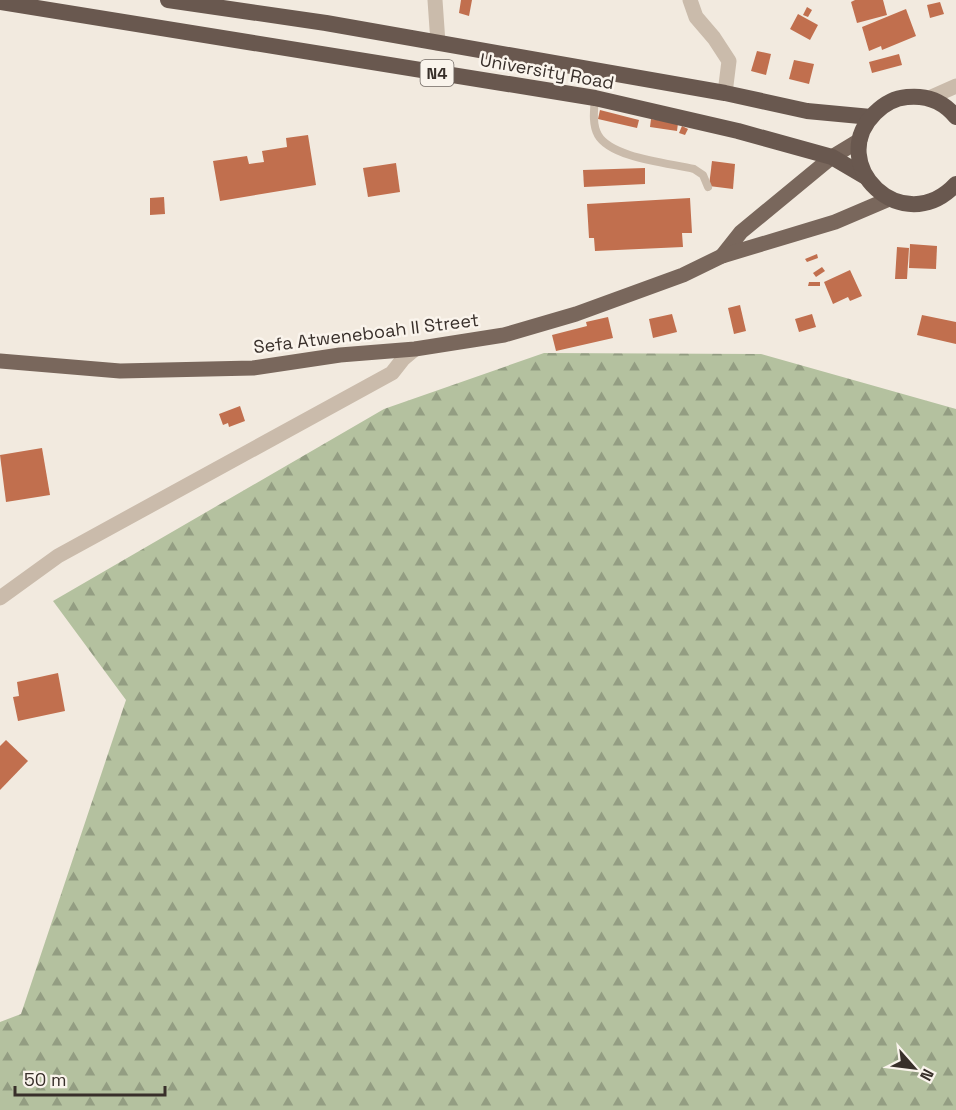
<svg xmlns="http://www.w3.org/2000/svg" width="956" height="1110" font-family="'Space Grotesk',sans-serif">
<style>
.forest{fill:url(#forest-firs)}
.building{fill:#c16f4e}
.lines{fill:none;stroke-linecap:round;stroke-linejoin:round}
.service{stroke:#cabbab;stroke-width:8}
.minor{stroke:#cabbab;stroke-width:15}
.primary{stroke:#79675c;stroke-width:15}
.trunk{stroke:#69584f;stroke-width:16}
.labels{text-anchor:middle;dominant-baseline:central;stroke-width:5;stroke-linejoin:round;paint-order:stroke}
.shield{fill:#faf4ec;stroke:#726a64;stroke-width:1.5}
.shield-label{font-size:16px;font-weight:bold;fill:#382f2a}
.street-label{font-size:18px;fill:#382f2a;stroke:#faf4ec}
</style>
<defs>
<pattern id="forest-firs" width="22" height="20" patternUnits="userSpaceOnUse" patternTransform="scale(1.5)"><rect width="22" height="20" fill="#b4c19f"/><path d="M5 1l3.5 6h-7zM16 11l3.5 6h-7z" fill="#939d82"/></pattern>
</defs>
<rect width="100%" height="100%" fill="#f2eadf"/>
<!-- forest -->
<path class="forest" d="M544,353L761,354L956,409V1110H0V1022L21,1014L126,700L53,601L384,409Z"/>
<!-- building -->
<g class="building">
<path d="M461,0H472L469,16L459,13Z"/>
<path d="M855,0H883L887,15L857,23L851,2Z"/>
<path d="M940,2L944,14L930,18L927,5Z"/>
<path d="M807,7L812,10L808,17L803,15Z"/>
<path d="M906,9L916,36L882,50L881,46L869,51L862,27Z"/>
<path d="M798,14L818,25L810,40L790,29Z"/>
<path d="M757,51L771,54L766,75L751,71Z"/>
<path d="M899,54L902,65L872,73L869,62Z"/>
<path d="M794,60L814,64L809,84L789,79Z"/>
<path d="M600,110L639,120L637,128L598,119Z"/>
<path d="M651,119L678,123L677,131L650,127Z"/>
<path d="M682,126L688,129L685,135L679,133Z"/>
<path d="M308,135L316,185L220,201L213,161L247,156L249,164L264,162L262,151L287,147L286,138Z"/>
<path d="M712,161L735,164L733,189L709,186Z"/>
<path d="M396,163L400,192L368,197L363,168Z"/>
<path d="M645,168V184L584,187L583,170Z"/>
<path d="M164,197L165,214L150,215V198Z"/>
<path d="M690,198L692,233H682L683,247L595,251L594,238H589L587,204Z"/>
<path d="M910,244L937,246L936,269L909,268Z"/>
<path d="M897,247L909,248L907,279H895Z"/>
<path d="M817,254L818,258L807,262L805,259Z"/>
<path d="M822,267L825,271L816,277L813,273Z"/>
<path d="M850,270L862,296L850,301L848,297L833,304L824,282Z"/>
<path d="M809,282H820V286H808Z"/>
<path d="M740,305L746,331L734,334L728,308Z"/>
<path d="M672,314L677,332L653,338L649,319Z"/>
<path d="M812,314L816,327L799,332L795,319Z"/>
<path d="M922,315L956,322V344L917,335Z"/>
<path d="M608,317L613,338L556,351L552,335L587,326L586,322Z"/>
<path d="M240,406L245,421L229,427L228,423L223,425L219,414Z"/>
<path d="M42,448L50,495L6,502L0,455Z"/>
<path d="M58,673L65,711L18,721L13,697L19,696L17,682Z"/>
<path d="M6,740L28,761L0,790V746Z"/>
</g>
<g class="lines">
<!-- service -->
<path class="service" d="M595,98C594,110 592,124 598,135C611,158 669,163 694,169L703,175L708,187"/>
<!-- minor -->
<g class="minor">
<path d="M435,0L438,43"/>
<path d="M690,0L696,17L714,38L729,61L725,93"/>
<path d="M929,98L956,86"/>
<path d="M0,598L58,556L392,373L403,359L415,349"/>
</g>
<!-- primary -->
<g class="primary">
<path d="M722,256L741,232L832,157L860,140"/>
<path d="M0,361L120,371L253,368L340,355L415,349L504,335L576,314L683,275L722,256L835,222L889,199"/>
</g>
<!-- trunk -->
<g class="trunk">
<path d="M168,0L326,23L725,93L807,111L871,117"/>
<path d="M0,2L595,98L738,131L832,157L866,177"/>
<path d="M956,117C944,102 927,95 907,97C895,98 884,104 875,113C824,164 903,241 956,184"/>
</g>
</g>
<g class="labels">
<!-- shield labels -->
<rect class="shield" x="420.5" y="60" width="33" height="26" rx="4.5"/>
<g class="shield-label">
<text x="437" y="73">N4</text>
</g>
<!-- street labels -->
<g class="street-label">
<text transform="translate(547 71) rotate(10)">University Road</text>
<text transform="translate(366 333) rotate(-7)">Sefa Atweneboah II Street</text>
</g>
</g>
<!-- north arrow -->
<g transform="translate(914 1068) rotate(118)" stroke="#faf4ec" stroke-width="4.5" paint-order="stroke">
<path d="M0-4.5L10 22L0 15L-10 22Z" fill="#382f2a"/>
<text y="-9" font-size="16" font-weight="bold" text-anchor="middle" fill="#382f2a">N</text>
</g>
<!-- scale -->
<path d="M15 1086v9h150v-9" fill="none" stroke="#382f2a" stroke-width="3"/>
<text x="24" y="1086" font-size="18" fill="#382f2a" stroke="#faf4ec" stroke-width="4.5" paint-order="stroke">50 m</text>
</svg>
